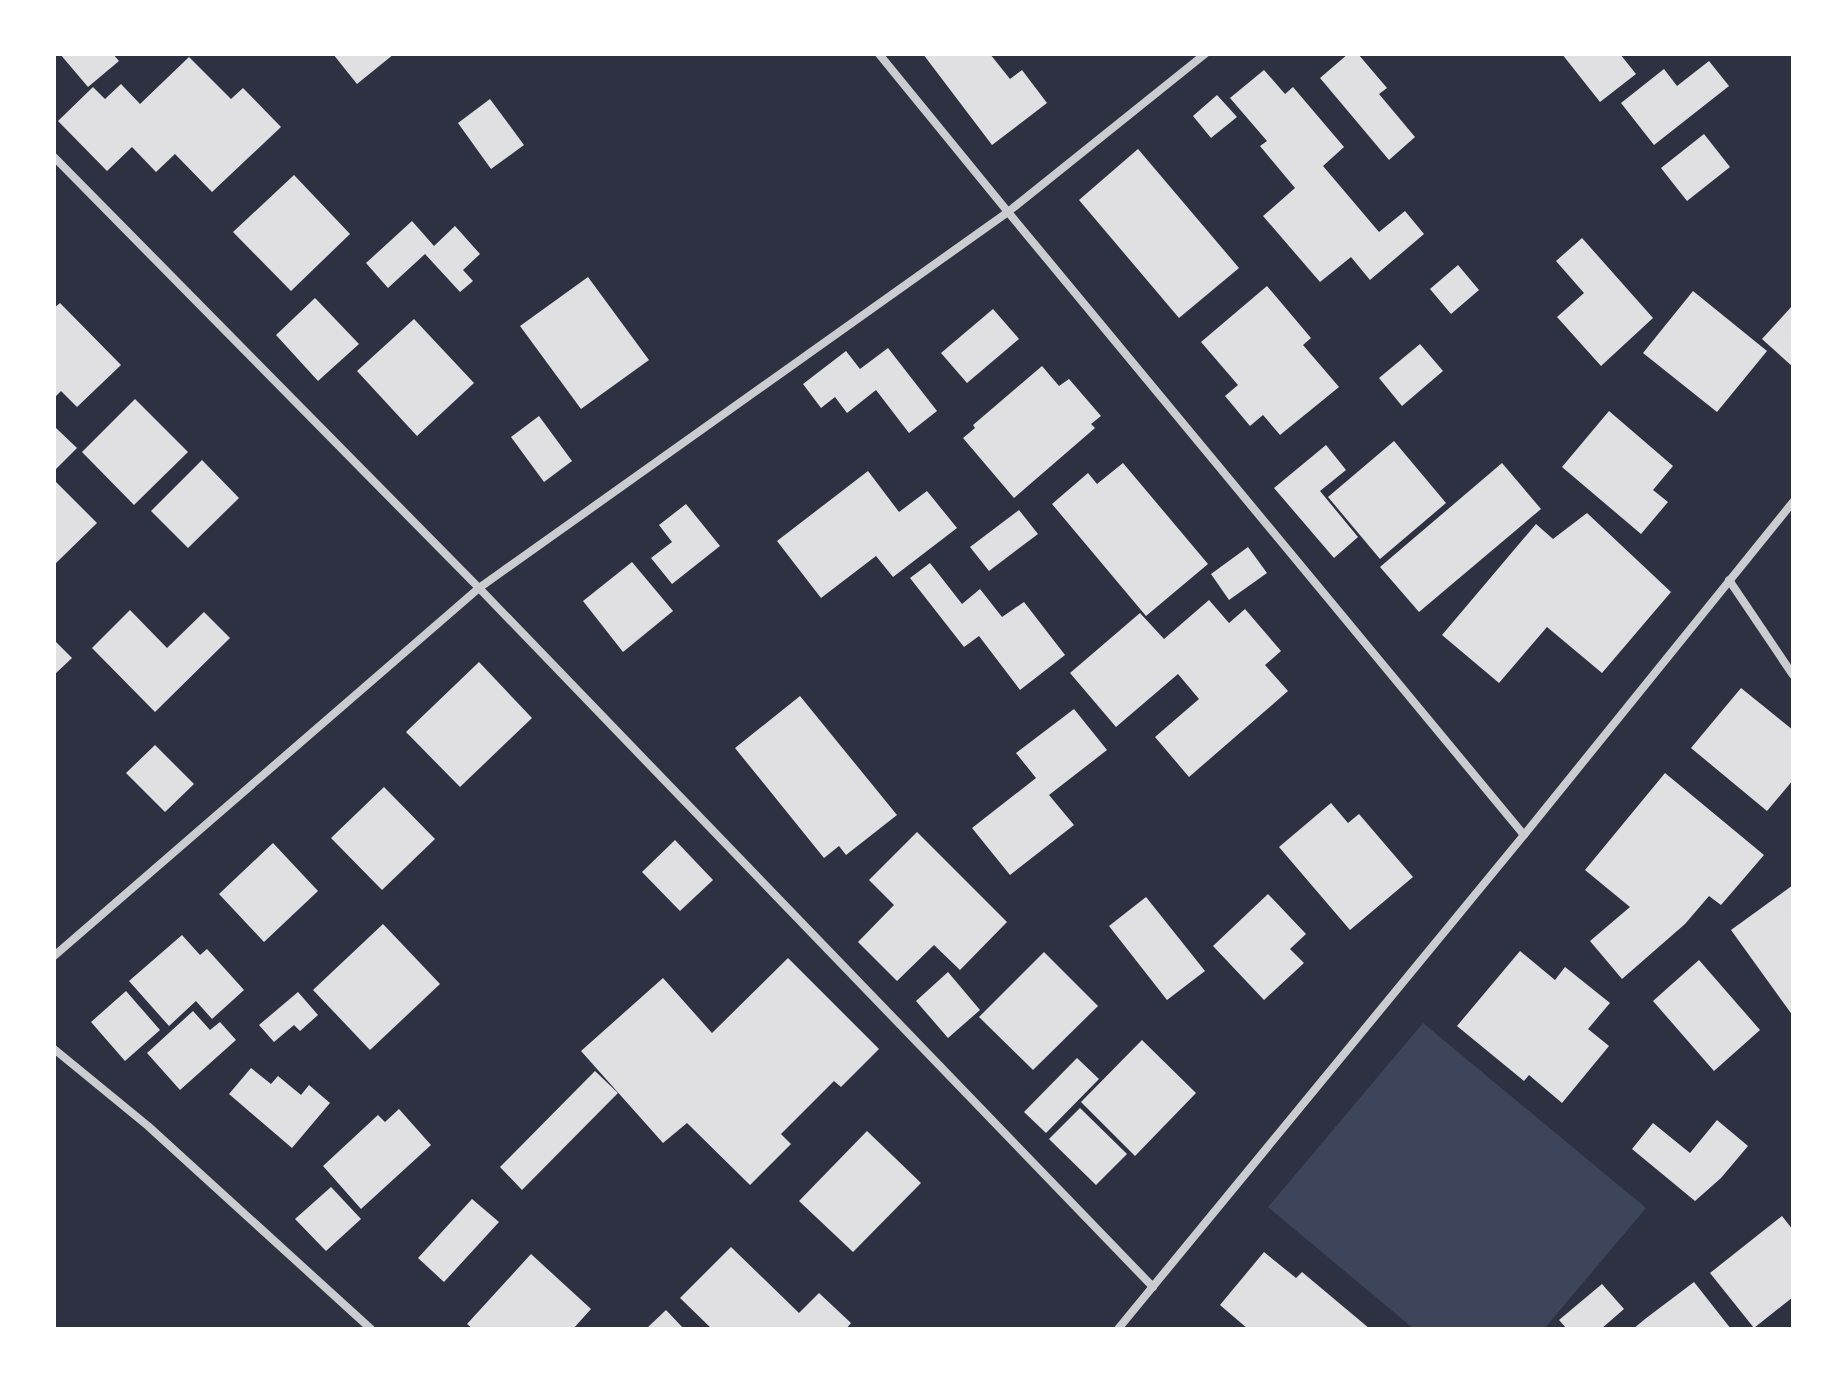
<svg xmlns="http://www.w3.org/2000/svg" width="1847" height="1383" font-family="'Fira Sans Condensed',sans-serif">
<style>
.green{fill:#3c4559}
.building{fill:#e0e0e3}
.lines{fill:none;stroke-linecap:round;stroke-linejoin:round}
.minor{stroke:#caccd0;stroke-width:8}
</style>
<rect width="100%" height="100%" fill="#2d3142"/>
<!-- green -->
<path class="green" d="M1423,1023L1646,1208L1544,1329H1414L1268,1207Z"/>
<!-- building -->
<g class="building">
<path d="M60,54H113L119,61L88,87Z"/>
<path d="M333,54H394L357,84Z"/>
<path d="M923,54H990L1010,79L1022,70L1047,103L992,145Z"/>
<path d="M1348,54H1358L1387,88L1379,94L1415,137L1389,160L1320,78Z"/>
<path d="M1562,54H1620L1636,74L1600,102Z"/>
<path d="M189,57L231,99L243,88L281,127L212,192L175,154L156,172L132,147L107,171L58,121L93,87L105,99L121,84L140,104Z"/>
<path d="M1709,61L1729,86L1654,145L1621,103L1664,69L1677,86Z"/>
<path d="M1264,70L1285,94L1293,87L1344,147L1323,166L1379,232L1405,211L1424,234L1370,280L1351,257L1320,282L1263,216L1295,188L1260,146L1267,141L1230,98Z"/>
<path d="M1217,95L1237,117L1211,138L1193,116Z"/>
<path d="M490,99L524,145L491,169L458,123Z"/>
<path d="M1704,134L1730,167L1687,201L1661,168Z"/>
<path d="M1138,149L1239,268L1179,318L1079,200Z"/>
<path d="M294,175L350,234L291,291L233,232Z"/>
<path d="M412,221L434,246L455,226L480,254L463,270L473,281L460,292L425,254L388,288L366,263Z"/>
<path d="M1582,238L1653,318L1601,366L1557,317L1584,293L1556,261Z"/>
<path d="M1458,265L1479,290L1451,314L1430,289Z"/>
<path d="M588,277L649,360L581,409L520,326Z"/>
<path d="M1267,286L1311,338L1303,345L1339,387L1280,435L1263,415L1250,426L1225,396L1238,385L1201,342Z"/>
<path d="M1693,291L1767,351L1717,412L1643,353Z"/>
<path d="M315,298L359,344L318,381L276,335Z"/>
<path d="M60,303L121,365L77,407L61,391L54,398V308Z"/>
<path d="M1793,305V367L1762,339Z"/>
<path d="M993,309L1019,339L967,383L941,353Z"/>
<path d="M414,319L474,383L417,436L357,371Z"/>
<path d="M1420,344L1443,371L1402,406L1379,378Z"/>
<path d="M888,348L937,411L909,433L876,390L847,413L835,397L821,408L803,384L846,351L860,369Z"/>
<path d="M1042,366L1059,386L1069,379L1101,416L1091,424L1095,428L1014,498L963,438L975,428L973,425Z"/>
<path d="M135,399L188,452L134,505L82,452Z"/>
<path d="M1609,411L1673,466L1653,490L1668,502L1641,534L1562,467Z"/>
<path d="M539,416L572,461L544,482L511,437Z"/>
<path d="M56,428L77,448L54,471V430Z"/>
<path d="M1394,441L1446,503L1380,559L1328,497Z"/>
<path d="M1326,445L1346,470L1320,491L1358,537L1334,558L1274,488Z"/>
<path d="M202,460L239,498L188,548L151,511Z"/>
<path d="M1123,463L1208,564L1146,616L1052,504L1088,473L1097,484Z"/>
<path d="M1502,463L1541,509L1419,612L1380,567Z"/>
<path d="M868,471L899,512L927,491L957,528L893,577L876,556L821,598L777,541Z"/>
<path d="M54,480L97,523L54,565Z"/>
<path d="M686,504L720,546L672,584L651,558L672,542L659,525Z"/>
<path d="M1019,510L1038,534L989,571L970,547Z"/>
<path d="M1587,513L1671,592L1602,673L1547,627L1499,683L1442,635L1536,524L1553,539Z"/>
<path d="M1248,547L1267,573L1229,600L1211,574Z"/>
<path d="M632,562L673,611L623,652L583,601Z"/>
<path d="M930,563L962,604L980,589L1002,617L1024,602L1065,655L1020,690L979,636L964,647L910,578Z"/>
<path d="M1209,600L1229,623L1245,609L1281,651L1265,665L1288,691L1189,777L1155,737L1199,699L1178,674L1116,727L1070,673L1140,613L1164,639Z"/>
<path d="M130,610L167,648L204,612L230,638L155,712L92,648Z"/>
<path d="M54,640L72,658L54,675Z"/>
<path d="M479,662L532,718L460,787L406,732Z"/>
<path d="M1741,688L1793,730V780L1767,811L1691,748Z"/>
<path d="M800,696L897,815L846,855L839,846L824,858L735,748Z"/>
<path d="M1074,709L1107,750L1049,795L1074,825L1010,875L972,828L1036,778L1016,753Z"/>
<path d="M155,745L194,784L165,812L126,773Z"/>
<path d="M1665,773L1764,855L1721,905L1709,896L1685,924L1622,979L1590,941L1630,907L1585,870Z"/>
<path d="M384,787L435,839L382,890L331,838Z"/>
<path d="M1331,803L1348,823L1359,814L1413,877L1350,930L1279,847Z"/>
<path d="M917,832L1007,922L960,970L934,945L897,981L858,942L894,905L869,880Z"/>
<path d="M675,840L713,880L680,911L642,872Z"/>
<path d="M273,843L318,891L264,942L219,894Z"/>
<path d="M1793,885V1016L1731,930Z"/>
<path d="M1268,894L1306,934L1290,949L1304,963L1264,1000L1213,946Z"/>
<path d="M1146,897L1205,971L1167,1000L1109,926Z"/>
<path d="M383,924L440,984L370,1050L313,990Z"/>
<path d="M182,935L200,955L207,949L244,990L212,1019L196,1001L169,1026L129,981Z"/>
<path d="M1520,951L1555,980L1565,967L1610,1003L1588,1029L1609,1046L1562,1103L1529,1075L1524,1081L1457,1026Z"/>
<path d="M1044,952L1098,1006L1033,1070L979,1017Z"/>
<path d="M788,958L879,1049L841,1087L834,1081L781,1134L791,1144L750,1185L687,1123L663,1143L581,1051L663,978L712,1033Z"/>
<path d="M1699,960L1760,1030L1714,1071L1653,1001Z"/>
<path d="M948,972L980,1010L948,1038L916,1001Z"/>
<path d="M126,991L160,1030L125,1061L91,1022Z"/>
<path d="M298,992L318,1015L300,1031L294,1025L274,1042L259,1025Z"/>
<path d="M193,1011L210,1030L220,1022L236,1040L180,1090L147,1053Z"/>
<path d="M1142,1040L1196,1093L1135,1156L1081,1102Z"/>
<path d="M1077,1058L1099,1079L1046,1133L1024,1112Z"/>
<path d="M251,1068L271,1084L278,1076L301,1095L309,1085L330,1103L292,1148L229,1094Z"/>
<path d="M595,1071L618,1093L522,1190L500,1167Z"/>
<path d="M1080,1108L1127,1154L1096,1185L1049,1139Z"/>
<path d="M399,1109L431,1145L361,1209L323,1166L378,1115L385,1122Z"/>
<path d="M1717,1120L1748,1146L1721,1178L1695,1201L1632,1149L1653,1123L1690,1153Z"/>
<path d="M867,1131L921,1183L853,1252L799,1201Z"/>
<path d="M331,1187L361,1219L326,1251L295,1219Z"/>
<path d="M472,1199L499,1222L444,1282L418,1258Z"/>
<path d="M1782,1216L1793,1230V1297L1754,1328L1710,1273Z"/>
<path d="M731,1247L799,1313L819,1293L851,1323L846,1329H712L680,1298Z"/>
<path d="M1264,1252L1296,1278L1302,1272L1370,1329H1248L1220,1305Z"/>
<path d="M531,1254L591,1309L573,1329H473L467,1324Z"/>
<path d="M1694,1282L1731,1329H1633L1645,1319Z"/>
<path d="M1602,1284L1624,1309L1601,1329H1567L1559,1320Z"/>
<path d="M666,1310L684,1329H646Z"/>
</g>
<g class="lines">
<!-- minor -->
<g class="minor">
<path d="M879,54L1008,212L1524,835"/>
<path d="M54,157L479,588L1153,1287"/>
<path d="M1729,580L1793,675"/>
<path d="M54,956L479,588L1008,212L1205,54"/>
<path d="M54,1049L148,1126L371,1329"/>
<path d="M1118,1329L1524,835L1793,502"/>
</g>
</g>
<!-- border -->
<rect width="1847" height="1383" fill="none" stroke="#ffffff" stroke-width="112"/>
</svg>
